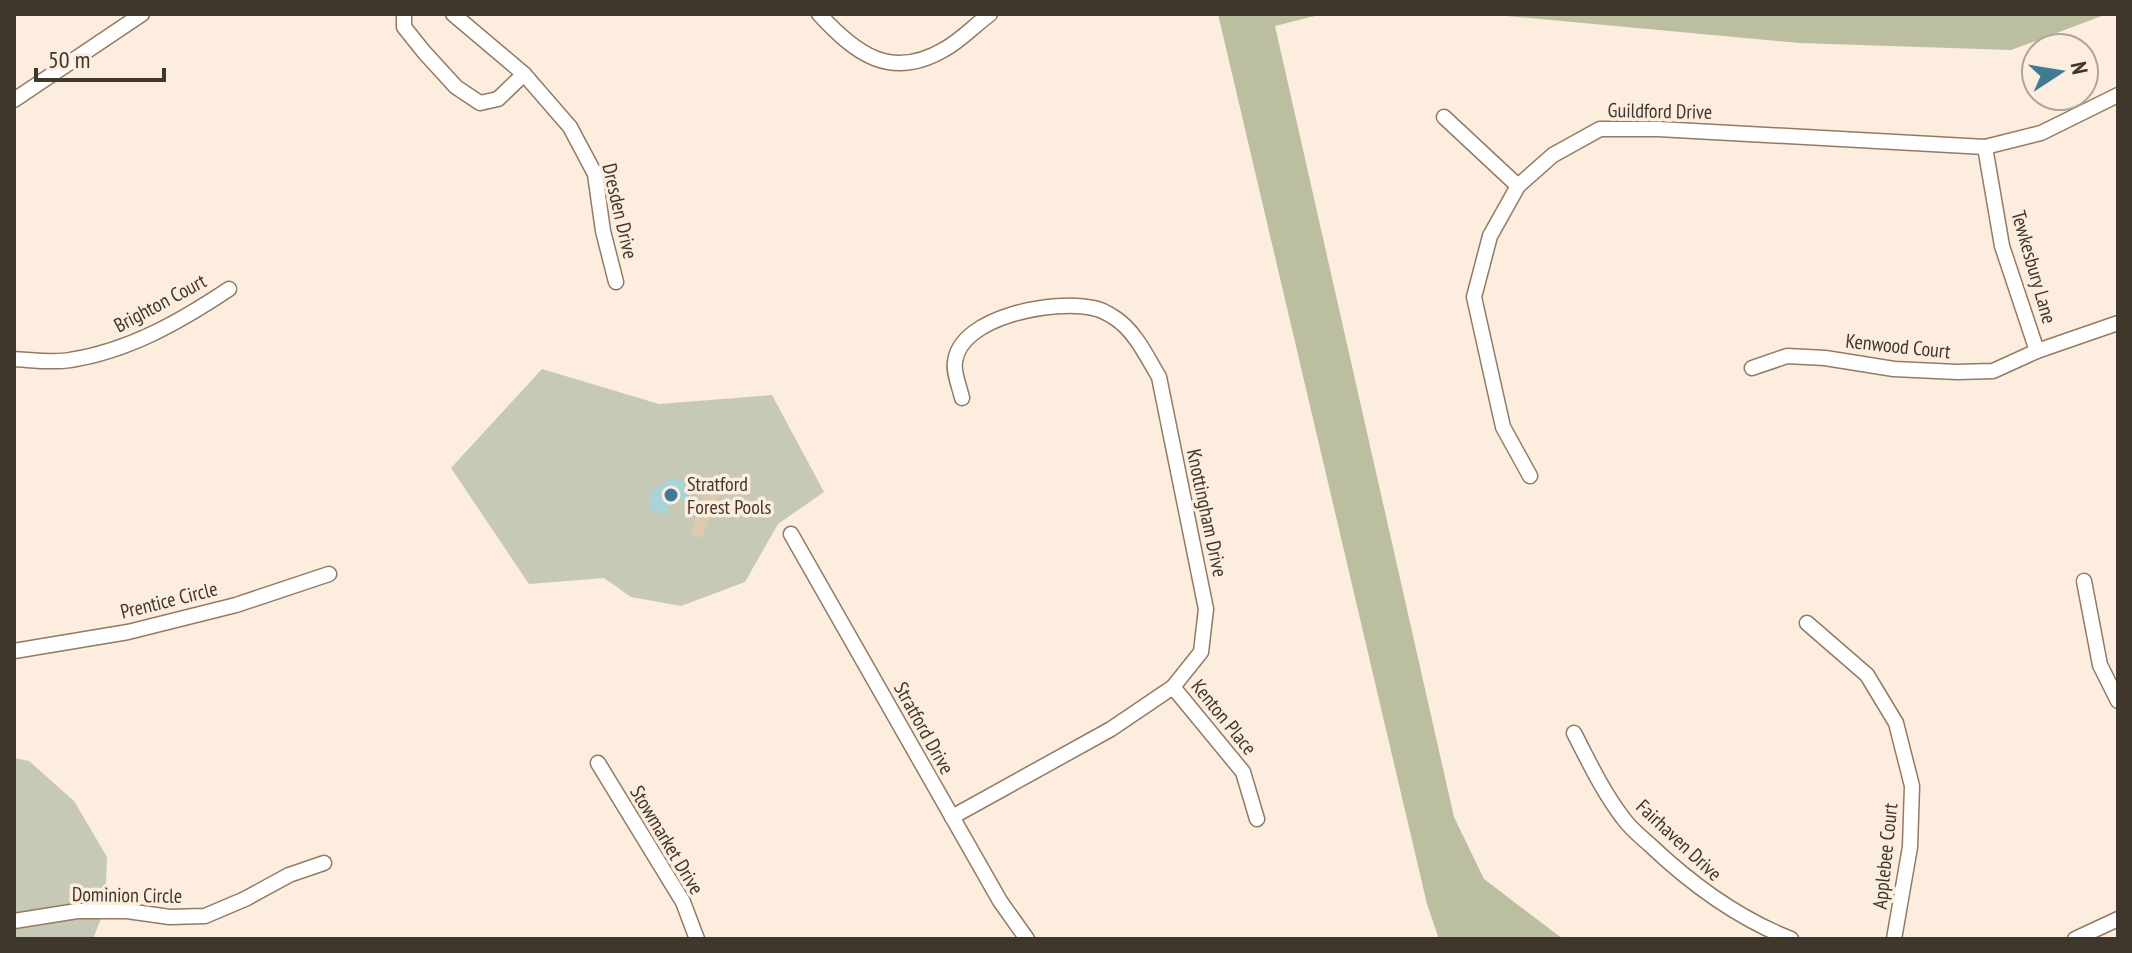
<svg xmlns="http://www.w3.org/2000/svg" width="2132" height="953" font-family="'PT Sans Narrow',sans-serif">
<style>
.green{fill:#c6c9b5}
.forest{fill:#bbbfa0}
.water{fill:#aad2d9}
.building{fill:#ddcaae}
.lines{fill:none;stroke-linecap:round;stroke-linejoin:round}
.minor-casing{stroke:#927b65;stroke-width:17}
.minor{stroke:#fff;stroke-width:14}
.poi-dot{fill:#3f7b92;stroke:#fcedde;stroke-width:3}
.labels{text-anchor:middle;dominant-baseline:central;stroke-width:7;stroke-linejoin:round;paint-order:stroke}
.street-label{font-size:20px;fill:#3f362c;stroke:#fcedde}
.poi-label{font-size:20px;fill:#3f362c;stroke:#fcedde;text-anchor:start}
</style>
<rect width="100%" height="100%" fill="#fcedde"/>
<!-- green -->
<g class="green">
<path d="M542,369L659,404L772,395L824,492L778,524L745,582L681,606L631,597L604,578L529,584L451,468Z"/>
<path d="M14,758L29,761L74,801L107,857L105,908L93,939H14Z"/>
</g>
<!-- forest -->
<g class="forest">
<path d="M1218,14H1323L1275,26L1454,817L1484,879L1563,939H1439L1427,904Z"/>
<path d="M1485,14H2107L2011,50L1800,43Z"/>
</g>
<!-- water -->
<path class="water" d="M671,477L688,483L691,493L690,503L675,498L663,515L647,508L652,492Z"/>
<!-- building -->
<path class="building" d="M705,489L719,494L702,538L690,534Z"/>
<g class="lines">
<defs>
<g id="minor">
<path d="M404,14V27L424,52L456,87L480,103L498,99L524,74"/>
<path d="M453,14L524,74L570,127L595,174L603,231L616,282"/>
<path d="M819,14C856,54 891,81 945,49C961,40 975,25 990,14"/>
<path d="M14,100L142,14"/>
<path d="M1444,117L1518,186"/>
<path d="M1985,147L2002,246L2037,351"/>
<path d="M14,359C32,360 53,363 70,360C129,351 181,321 229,289"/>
<path d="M1752,368L1787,356L1825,358L1894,369L1957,372L1993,371L2037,351L2118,323"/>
<path d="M1530,476L1503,427L1474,297L1490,236L1518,186L1553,155L1600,129H1658L1985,147L2041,133L2118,95"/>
<path d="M791,534L1000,901L1027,939"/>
<path d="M2084,581L2100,665L2118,701"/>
<path d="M1807,623L1867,675L1896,723L1912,786L1910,847L1894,939"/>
<path d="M14,651L128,632L236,605L329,574"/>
<path d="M1173,687L1243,772L1257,819"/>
<path d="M1574,733C1589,762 1603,792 1623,818C1630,828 1640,836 1649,844C1691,884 1737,918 1791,939"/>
<path d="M598,763L683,902L697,939"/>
<path d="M952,817L1111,729L1173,687L1201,652L1206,609L1159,377C1147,357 1135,331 1115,318C1109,314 1100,309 1093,308C1056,299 960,316 955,362C953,372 960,388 962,398"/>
<path d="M14,921L77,911H127L170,917L205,916L245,899L289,875L324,863"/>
<path d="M2075,939L2118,919"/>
</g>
</defs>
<!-- minor casing -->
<use href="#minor" class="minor-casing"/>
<!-- minor -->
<use href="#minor" class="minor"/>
</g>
<!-- markers -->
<circle class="poi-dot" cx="671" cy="495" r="8"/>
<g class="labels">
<!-- street labels -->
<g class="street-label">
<text transform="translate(1660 111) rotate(1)">Guildford Drive</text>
<text transform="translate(620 211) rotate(77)">Dresden Drive</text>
<text transform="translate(2034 267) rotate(74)">Tewkesbury Lane</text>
<text transform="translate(160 303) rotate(-28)">Brighton Court</text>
<text transform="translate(1898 346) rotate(6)">Kenwood Court</text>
<text transform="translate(1207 513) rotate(78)">Knottingham Drive</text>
<text transform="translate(169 600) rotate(-14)">Prentice Circle</text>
<text transform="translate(1224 717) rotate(51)">Kenton Place</text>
<text transform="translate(924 728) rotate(61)">Stratford Drive</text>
<text transform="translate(667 840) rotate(59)">Stowmarket Drive</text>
<text transform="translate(1679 840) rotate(43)">Fairhaven Drive</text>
<text transform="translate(1885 856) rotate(-84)">Applebee Court</text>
<text transform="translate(127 895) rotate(1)">Dominion Circle</text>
</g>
<!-- poi labels -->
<g class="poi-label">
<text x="687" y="484">Stratford<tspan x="687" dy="23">Forest Pools</tspan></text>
</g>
</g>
<!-- border -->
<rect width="2132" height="953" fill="none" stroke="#3f362c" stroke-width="32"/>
<!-- north arrow -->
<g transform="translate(2060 72) rotate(78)"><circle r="38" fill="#fcedde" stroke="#b0a497" stroke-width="2"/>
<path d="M0-6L14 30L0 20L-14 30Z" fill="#3f7b92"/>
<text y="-12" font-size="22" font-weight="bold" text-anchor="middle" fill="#3f362c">N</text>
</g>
<!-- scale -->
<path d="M36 68v12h128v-12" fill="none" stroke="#3f362c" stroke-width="4"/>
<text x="48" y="68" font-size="24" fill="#3f362c" stroke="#fcedde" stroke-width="6" paint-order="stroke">50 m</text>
</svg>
